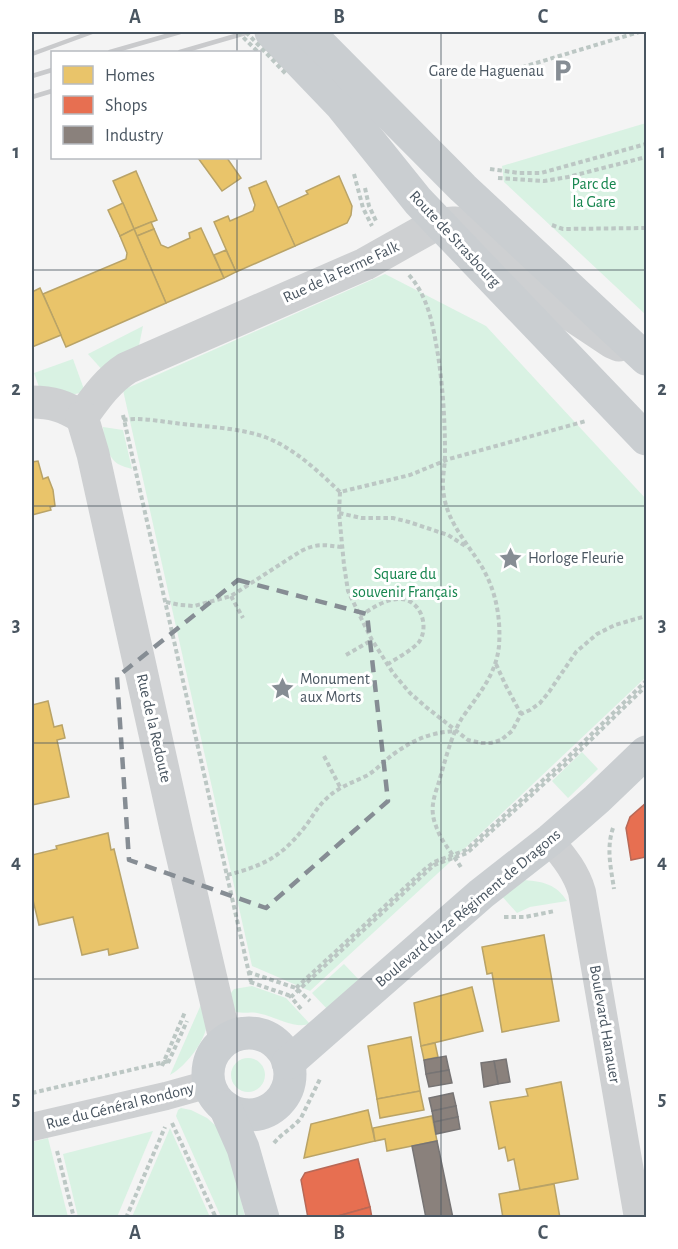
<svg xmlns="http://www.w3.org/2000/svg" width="678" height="1249" font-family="'Alegreya Sans',sans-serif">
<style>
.green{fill:#d9f2e3}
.homes{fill:#e9c46a;stroke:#b9a367;stroke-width:1.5}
.shops{fill:#e76f51;stroke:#b86856;stroke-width:1.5}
.industry{fill:#8a817c;stroke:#777474;stroke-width:1.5}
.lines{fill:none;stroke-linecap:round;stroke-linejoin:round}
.path{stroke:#bcc7c4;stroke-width:4;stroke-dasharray:4.5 3;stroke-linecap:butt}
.minor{stroke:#ced0d2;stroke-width:28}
.tertiary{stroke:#ced0d2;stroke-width:33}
.primary{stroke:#caced1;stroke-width:33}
.rail{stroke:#c9cacc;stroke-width:4.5}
.path-bridge{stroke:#bcc7c4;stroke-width:4;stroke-dasharray:4.5 3;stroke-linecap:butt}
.marked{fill:none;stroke:#868d94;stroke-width:4.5;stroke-dasharray:12 8;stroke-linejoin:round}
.grid{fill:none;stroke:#4a5661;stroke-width:1.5;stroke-opacity:0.55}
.labels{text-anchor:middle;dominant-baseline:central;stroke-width:6;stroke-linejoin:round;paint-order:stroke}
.poi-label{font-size:16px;fill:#4a5661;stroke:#fff;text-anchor:start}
.park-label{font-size:16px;fill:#17864f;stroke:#fff}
.street-label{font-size:16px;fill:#4a5661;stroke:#fff}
.neatline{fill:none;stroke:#4a5661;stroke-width:2}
.grid-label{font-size:20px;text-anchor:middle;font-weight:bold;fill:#4a5661}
</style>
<rect width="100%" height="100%" fill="#f4f4f4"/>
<!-- green -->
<g class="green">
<path d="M646,123V315L504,182L502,166Z"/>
<path d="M385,274L486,326L646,499V677L462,851L310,991L252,966L123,390Z"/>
<path d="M143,326L137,355L105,373L88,354Z"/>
<path d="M73,359L85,392L70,395L39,387L34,373Z"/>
<path d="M103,427L123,430L132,469C128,468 122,466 118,464C107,457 104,439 103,427Z"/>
<path d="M582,752L598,769L568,798L552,781Z"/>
<path d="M525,880C544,882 556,884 567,901L530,907L517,913L499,893Z"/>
<path d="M344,964L359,980L330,1012L312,993Z"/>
<path d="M252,986L286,998L310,1024C292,1029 275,1016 257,1013C248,1011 241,1015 232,1010L231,993L234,989Z"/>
<path d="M203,1000C204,1007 208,1017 207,1024C205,1042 185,1067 170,1075Z"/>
<circle cx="248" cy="1075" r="17"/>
<path d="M181,1108L191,1110L207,1118L216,1126L229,1148L245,1217H221L176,1116L178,1110Z"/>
<path d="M170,1128L210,1217H132Z"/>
<path d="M153,1131L117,1217H78L63,1154Z"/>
<path d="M48,1138L68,1217H32V1142Z"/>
</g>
<!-- homes -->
<g class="homes">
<path d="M198,158H227L241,178L222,191Z"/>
<path d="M136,171L157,220L134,229L113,181Z"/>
<path d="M339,176L352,206L351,215L347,223L295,246L277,208L308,194L306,191Z"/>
<path d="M266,181L295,246L236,272L214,222L228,216L230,221L253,211L255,205L249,188Z"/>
<path d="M123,203L134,229L120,236L108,210Z"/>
<path d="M151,222L154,229L137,236L134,229Z"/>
<path d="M201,228L224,278L166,303L137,236L154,229L161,245L168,248L190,238L189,233Z"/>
<path d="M134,229L166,303L66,347L43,294L126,259L127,253L120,236Z"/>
<path d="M226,250L236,272L224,278L214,255Z"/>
<path d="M40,288L61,335L32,347V352V292Z"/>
<path d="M38,461L43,479L48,477L53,490L55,506L50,507L51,510L32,515V462Z"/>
<path d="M48,701L54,727L62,725L65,738L57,740L69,797L32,805V705Z"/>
<path d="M108,833L111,850L114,849L138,948L109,955L108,949L82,955L73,917L39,925L32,896V855L57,849L56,846Z"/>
<path d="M544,935L559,1021L502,1032L492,973L487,974L482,947Z"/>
<path d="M472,987L483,1031L421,1046L414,1003Z"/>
<path d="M411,1037L420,1091L377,1099L368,1046Z"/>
<path d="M435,1043L438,1057L424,1060L421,1046Z"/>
<path d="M561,1082L578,1179L520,1190L514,1159L508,1161L505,1147L499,1149L490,1102L528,1096L526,1089Z"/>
<path d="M420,1091L424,1110L380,1118L377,1099Z"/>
<path d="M368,1110L375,1141L304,1158L311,1124Z"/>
<path d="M432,1116L437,1141L387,1151L385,1139L375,1141L373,1128Z"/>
<path d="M554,1184L560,1218H503L499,1194Z"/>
</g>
<!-- shops -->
<g class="shops">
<path d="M646,803V857L631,860L626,828L630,817Z"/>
<path d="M358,1159L370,1207L331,1218H308L301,1180L305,1173Z"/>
<path d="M370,1207L372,1218H331Z"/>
</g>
<!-- industry -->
<g class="industry">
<path d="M446,1056L449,1070L426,1074L424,1060Z"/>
<path d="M506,1059L510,1082L498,1084L494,1061Z"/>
<path d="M494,1061L498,1084L484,1087L481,1063Z"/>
<path d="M449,1070L452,1083L429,1087L426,1074Z"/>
<path d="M453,1093L456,1106L432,1111L429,1098Z"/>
<path d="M456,1106L458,1117L434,1122L432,1111Z"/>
<path d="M458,1117L460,1129L436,1134L434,1122Z"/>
<path d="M437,1141L453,1218H426L412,1146Z"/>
</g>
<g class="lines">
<!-- path -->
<g class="path">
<path d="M493,76L639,32"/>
<path d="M490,169L519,173H541L646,144"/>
<path d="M354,174L363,208L372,226"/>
<path d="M498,178L544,181L568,177L646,157"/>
<path d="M365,188L369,206L377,223"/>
<path d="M552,225L563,229L646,228"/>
<path d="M409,275C429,298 433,326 438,355C443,388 445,421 445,455C445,468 441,482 444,496C448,523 468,544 482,567C496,591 501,618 499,646C496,675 478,695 462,718C451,736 446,758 440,778C438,786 434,795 433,804C432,811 433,819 436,826C441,842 454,855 462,869"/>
<path d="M123,415L251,982"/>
<path d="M123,420C143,417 163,422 183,424C210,427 239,428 265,437C294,448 318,471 340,492L410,475L449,459L586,421"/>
<path d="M340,492L339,513L344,565L348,591L360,616L372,640L393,673L410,693L426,707L468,740L481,743H491L501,740L512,731L521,714L530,710L540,703L549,692L576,652L597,634L615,625L646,616"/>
<path d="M339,513L361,518H393L409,522L448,535L467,547"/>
<path d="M231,596L243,618"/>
<path d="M166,602L180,605L194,606L231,596L301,551C317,543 325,545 341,547"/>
<path d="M360,616C371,609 385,599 399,599C420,598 430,626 419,642C411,651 397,658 388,664"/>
<path d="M346,655L372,640"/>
<path d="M496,664L505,684L521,714"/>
<path d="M324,756L340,787"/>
<path d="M613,828C606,849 611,868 614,889"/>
<path d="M227,875C263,866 281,857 304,828C312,818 317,807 326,799C338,787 352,783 366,776C377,770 385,760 395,753C415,739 430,733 454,731"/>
<path d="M504,917H525L555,911"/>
<path d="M248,972L296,988L310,1001"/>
<path d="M250,982L288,995L291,997"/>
<path d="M296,988L425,869L434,862L466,850L563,762L646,681"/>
<path d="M301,1009L291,997L434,865L467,853L566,764L646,686"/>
<path d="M168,1063L187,1021"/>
<path d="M162,1066L185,1012"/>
<path d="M32,1093L169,1061"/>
<path d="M172,1123L216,1218"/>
<path d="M274,1143C282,1133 293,1128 301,1118L321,1077"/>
<path d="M57,1151L74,1218"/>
<path d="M126,1218L165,1127"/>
</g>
<!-- minor -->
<g class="minor">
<path d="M550,840C563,856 576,871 582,892L638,1218"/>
<path d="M32,1127L166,1096L209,1084"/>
</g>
<!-- tertiary -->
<g class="tertiary">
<path d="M32,402C52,402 64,406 82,417"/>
<path d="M82,417C95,399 108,380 127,368L365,264L429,228L441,224L454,223L467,224L494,250L558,306L612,342L619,345"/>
<path d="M82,417L93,454L177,833L225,1039"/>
</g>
<!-- primary -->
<g class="primary">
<path d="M271,32L340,104L418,201L646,439"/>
<path d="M308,32L463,188L646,359"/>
<circle cx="249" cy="1074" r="41"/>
<path d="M288,1063L481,894L550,840L597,799L646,752"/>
<path d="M225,1107L243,1148L263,1218"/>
</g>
<!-- rail -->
<g class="rail">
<path d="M110,52L180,32"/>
<path d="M180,52L249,32"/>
<path d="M32,54L92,32"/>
<path d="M32,76L52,70"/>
<path d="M32,97L52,91"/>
</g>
<!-- path-bridge -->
<g class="path-bridge">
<path d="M238,32L258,52"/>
<path d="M246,32L287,75"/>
</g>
</g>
<!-- marked area -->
<path class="marked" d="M238,580L367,614L388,801L266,908L129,860L117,677Z"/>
<!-- grid -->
<path class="grid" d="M237,32V52M441,32V1218M237,158V1218M32,270H646M32,506H646M32,743H646M32,979H646"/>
<!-- icons -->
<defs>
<symbol id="parking-bare" viewBox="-9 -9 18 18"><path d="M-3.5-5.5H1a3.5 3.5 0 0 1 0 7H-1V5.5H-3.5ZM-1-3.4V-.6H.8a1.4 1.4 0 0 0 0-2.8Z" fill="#868d94" stroke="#fff" stroke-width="2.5" paint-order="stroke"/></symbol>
<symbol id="sight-bare" viewBox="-9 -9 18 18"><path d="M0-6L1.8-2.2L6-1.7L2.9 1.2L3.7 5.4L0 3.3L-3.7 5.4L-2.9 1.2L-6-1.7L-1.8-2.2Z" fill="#868d94" stroke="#fff" stroke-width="2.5" paint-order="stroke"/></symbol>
</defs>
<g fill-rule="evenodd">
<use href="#parking-bare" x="546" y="54" width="33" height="33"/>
<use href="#sight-bare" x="494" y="542" width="33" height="33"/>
<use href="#sight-bare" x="266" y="672" width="33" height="33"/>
</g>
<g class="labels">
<!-- poi labels -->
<g class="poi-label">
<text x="544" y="71" text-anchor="end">Gare de Haguenau</text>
<text x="528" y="558">Horloge Fleurie</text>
<text x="300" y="679">Monument<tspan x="300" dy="18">aux Morts</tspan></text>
</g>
<!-- park labels -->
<g class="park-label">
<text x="594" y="184">Parc de<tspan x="594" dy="18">la Gare</tspan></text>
<text x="405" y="574">Square du<tspan x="405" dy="18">souvenir Français</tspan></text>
</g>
<!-- street labels -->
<g class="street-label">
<text transform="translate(455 239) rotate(47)">Route de Strasbourg</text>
<text transform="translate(341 272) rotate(-25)">Rue de la Ferme Falk</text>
<text transform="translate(154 728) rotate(77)">Rue de la Redoute</text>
<text transform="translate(468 908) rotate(-40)">Boulevard du 2e Régiment de Dragons</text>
<text transform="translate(605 1024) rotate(80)">Boulevard Hanauer</text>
<text transform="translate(120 1106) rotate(-14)">Rue du Général Rondony</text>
</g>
</g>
<!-- border -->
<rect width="678" height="1249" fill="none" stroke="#ffffff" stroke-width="66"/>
<!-- legend -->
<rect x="51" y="51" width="210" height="108" fill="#ffffff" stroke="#b7bbc0" stroke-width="1.5"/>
<rect x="63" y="66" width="30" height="18" fill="#e9c46a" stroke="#b7bbc0" stroke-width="1.5"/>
<text x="105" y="81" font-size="18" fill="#4a5661">Homes</text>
<rect x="63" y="96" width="30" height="18" fill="#e76f51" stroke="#b7bbc0" stroke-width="1.5"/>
<text x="105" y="111" font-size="18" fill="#4a5661">Shops</text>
<rect x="63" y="126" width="30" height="18" fill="#8a817c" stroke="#b7bbc0" stroke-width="1.5"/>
<text x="105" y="141" font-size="18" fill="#4a5661">Industry</text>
<rect x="33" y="33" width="612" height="1183" class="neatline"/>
<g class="grid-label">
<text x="135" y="23">A</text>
<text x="339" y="23">B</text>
<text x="543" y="23">C</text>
<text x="16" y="158">1</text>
<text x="662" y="158">1</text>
<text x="16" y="395">2</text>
<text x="662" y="395">2</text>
<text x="16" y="631">3</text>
<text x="662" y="631">3</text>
<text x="16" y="868">4</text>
<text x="662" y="868">4</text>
<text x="16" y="1105">5</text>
<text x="662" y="1105">5</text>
<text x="135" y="1239">A</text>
<text x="339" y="1239">B</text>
<text x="543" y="1239">C</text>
</g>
</svg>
